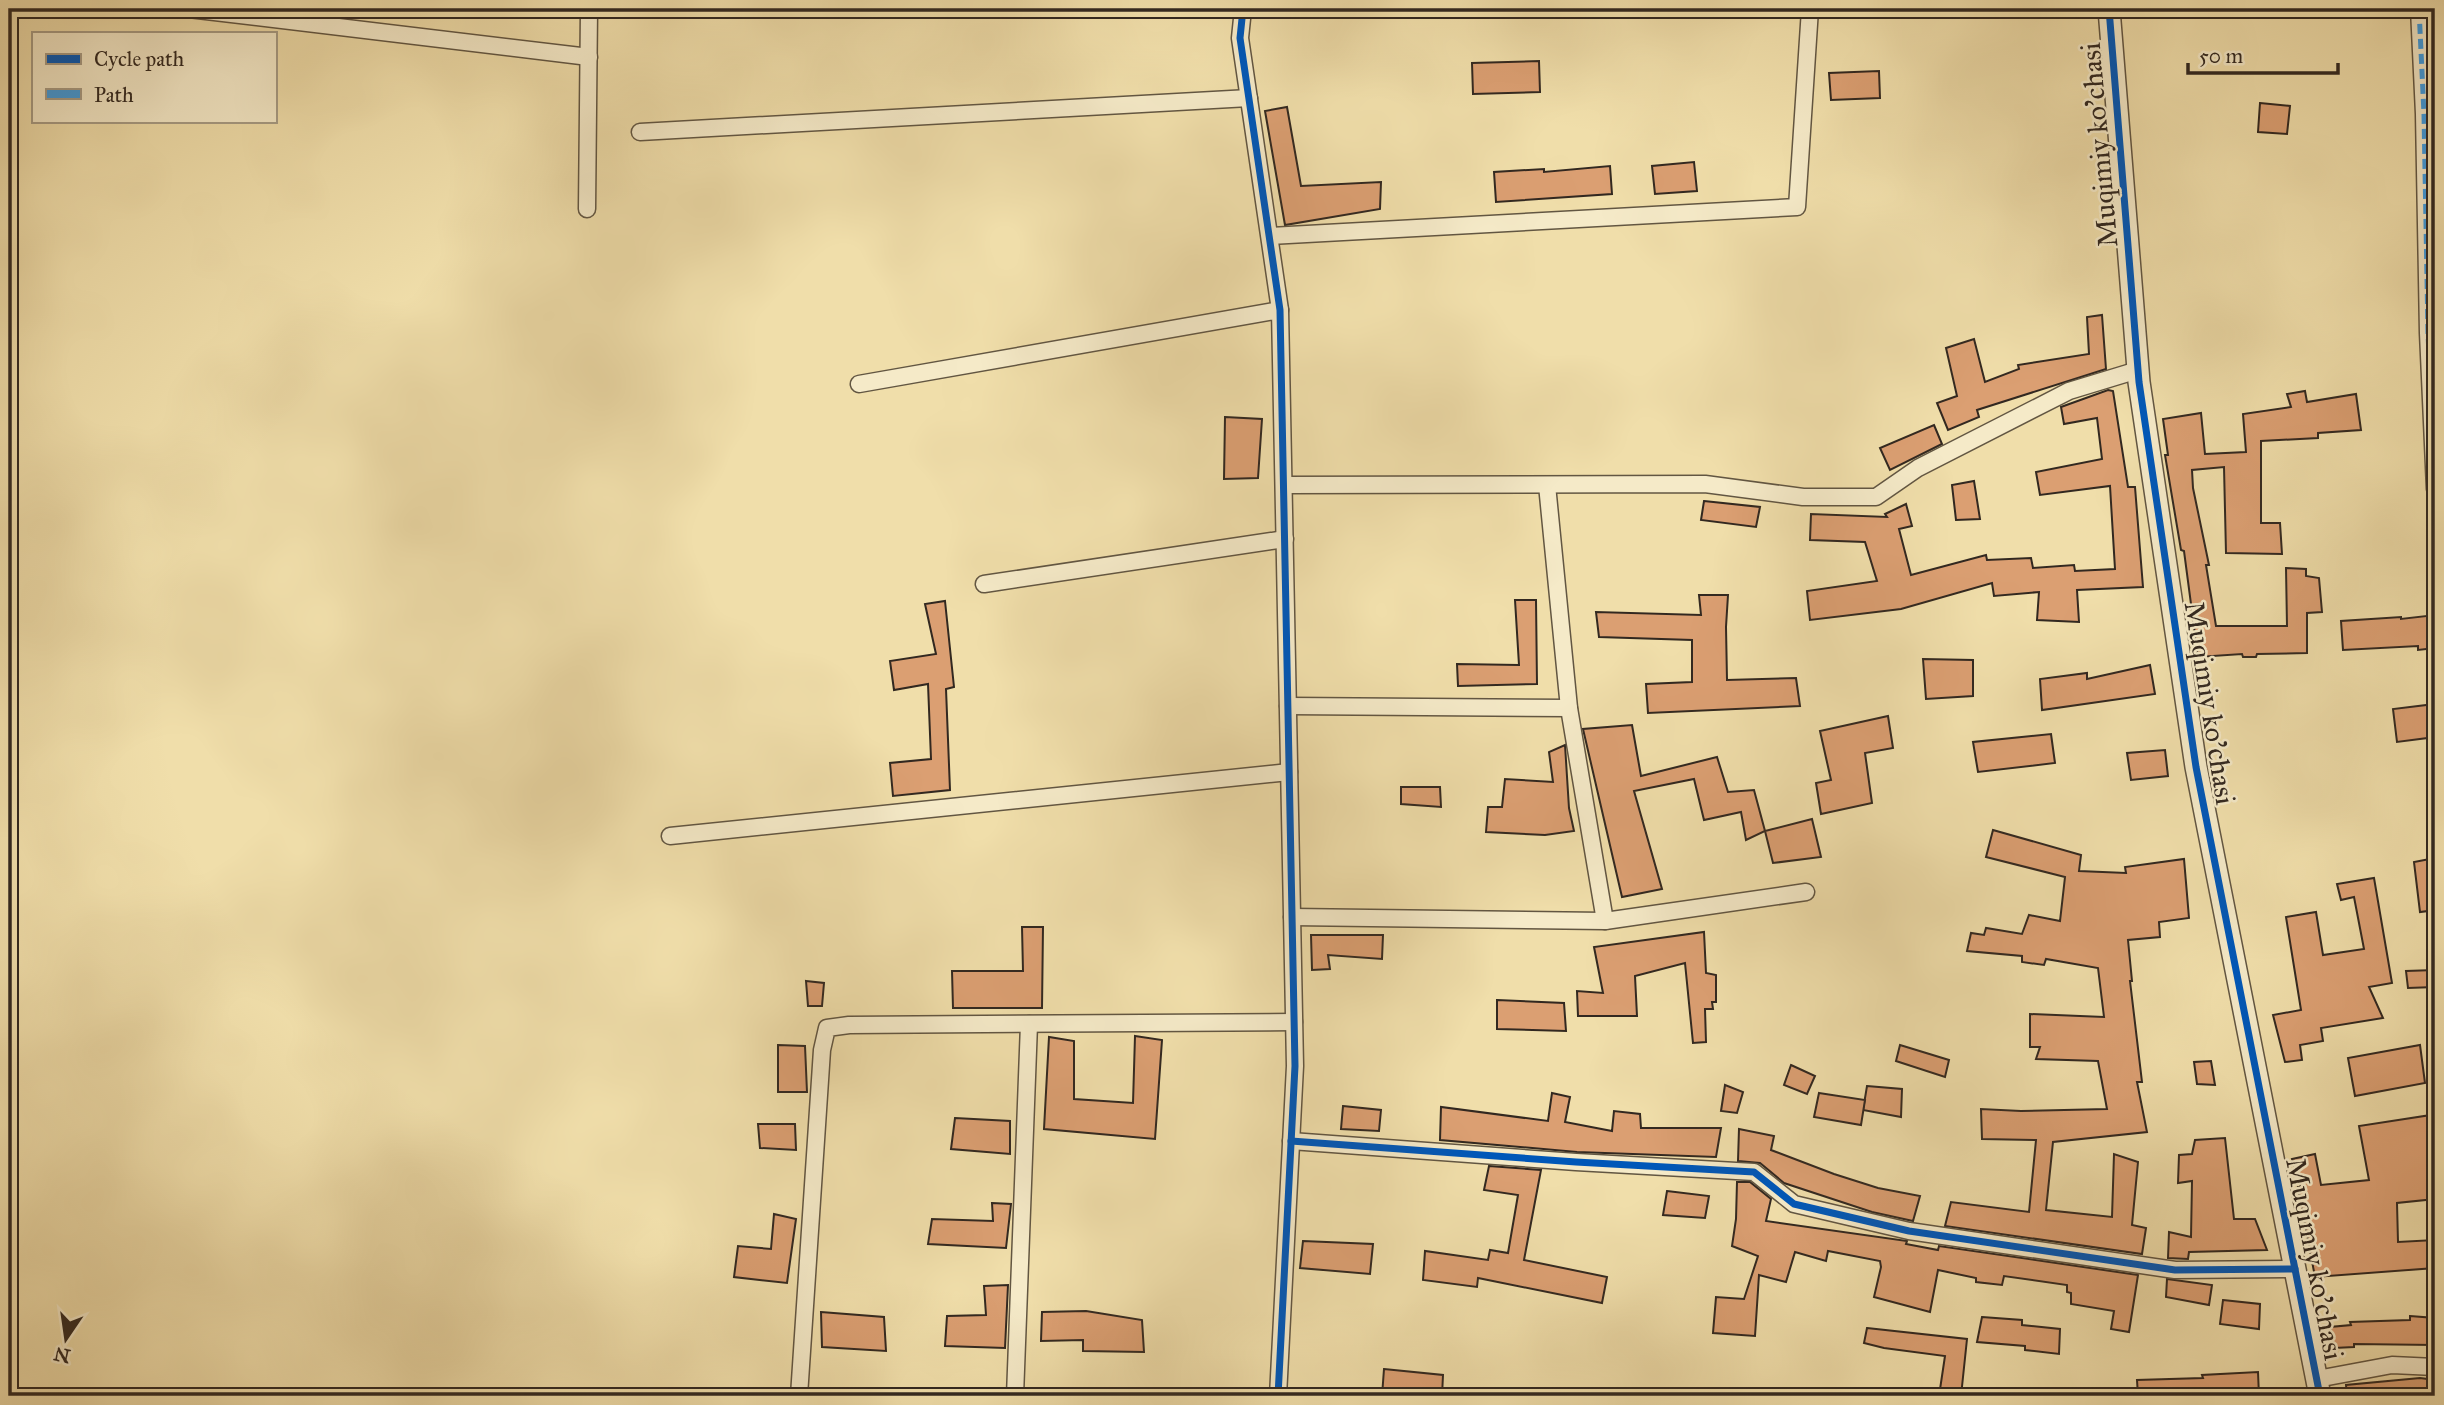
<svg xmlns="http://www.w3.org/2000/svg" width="2444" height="1405" font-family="'IM FELL Great Primer',serif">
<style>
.building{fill:#db9f72;stroke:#322820;stroke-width:2}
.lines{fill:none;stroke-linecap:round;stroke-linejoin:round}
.minor-casing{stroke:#625642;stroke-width:19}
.tertiary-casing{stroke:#625642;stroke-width:24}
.minor{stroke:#f5eac8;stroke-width:16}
.tertiary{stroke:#f5eac8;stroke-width:21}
.quiet{stroke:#3e9ce0;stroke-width:5;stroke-dasharray:10 5;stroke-linecap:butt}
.cycleway-casing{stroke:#f5eac8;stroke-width:11}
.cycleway{stroke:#0057b8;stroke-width:7}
.labels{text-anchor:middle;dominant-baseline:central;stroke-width:5;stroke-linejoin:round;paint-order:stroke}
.street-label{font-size:28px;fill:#322820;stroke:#f5eac8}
</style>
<rect width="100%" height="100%" fill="#f0deaa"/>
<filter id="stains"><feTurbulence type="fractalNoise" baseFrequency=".00286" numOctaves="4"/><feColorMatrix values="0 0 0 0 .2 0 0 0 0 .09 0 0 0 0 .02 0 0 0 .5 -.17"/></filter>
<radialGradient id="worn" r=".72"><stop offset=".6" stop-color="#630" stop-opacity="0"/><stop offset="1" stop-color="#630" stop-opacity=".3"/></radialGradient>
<!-- building -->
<g class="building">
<path d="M1539,61L1540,92L1473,94L1472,63Z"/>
<path d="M1879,71L1880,98L1831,100L1829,73Z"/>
<path d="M2260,103L2290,106L2287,134L2258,132Z"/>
<path d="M1287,107L1301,186L1381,182L1380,209L1285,225L1265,111Z"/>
<path d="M1694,162L1697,191L1655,194L1652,166Z"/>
<path d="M1610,166L1612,194L1496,202L1494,172L1544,169V172Z"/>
<path d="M2102,315L2106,369L1977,410L1979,417L1948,430L1937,403L1957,396L1946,348L1974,339L1985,382L2019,369L2018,365L2089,354L2087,317Z"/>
<path d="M2108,390L2113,391L2128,487H2135L2143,587L2077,590L2079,622L2037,620L2039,592L1994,596L1992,583L1901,609L1810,620L1807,591L1877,581L1865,542L1810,540L1811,514L1887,517L1885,514L1906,504L1912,526L1899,529L1911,575L1986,555L1987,560L2031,558L2033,568L2074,565L2075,571L2115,569L2110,486L2040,495L2036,472L2102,459L2097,418L2064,424L2061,407Z"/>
<path d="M2305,391L2307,402L2356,394L2361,430L2318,433V438L2261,441V523H2280L2282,554L2226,553L2224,467L2192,470L2193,488L2209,565H2206L2216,626H2287L2286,568L2306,569V576L2319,578L2322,612L2307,613V653L2257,654L2256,657H2243L2242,654L2198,657L2184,551L2181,550L2165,455H2168L2163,419L2201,413L2205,454L2246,452L2243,414L2291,407L2287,394Z"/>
<path d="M1225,417L1262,419L1258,478L1224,479Z"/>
<path d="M1934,425L1942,444L1890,470L1880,448Z"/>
<path d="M1974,481L1980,519L1956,520L1952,485Z"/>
<path d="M1704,501L1760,507L1756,527L1701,520Z"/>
<path d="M1699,595H1728L1726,627L1727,680L1796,678L1800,706L1648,713L1646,684L1692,682V640L1599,637L1596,612L1701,615Z"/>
<path d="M1515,600H1536L1537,684L1458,686L1457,664L1519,665Z"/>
<path d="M945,601L954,687L946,689L950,790L893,796L890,763L931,759L928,684L894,690L890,661L936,654L925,604Z"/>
<path d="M2435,615V648L2418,650V646L2343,650L2341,621L2401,617V619Z"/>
<path d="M1923,659L1973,660V696L1926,699Z"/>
<path d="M2150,665L2155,694L2042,710L2040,679L2087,673V679Z"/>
<path d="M2435,704V737L2397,742L2393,709Z"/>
<path d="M1888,716L1893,748L1865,753L1872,803L1821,814L1816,783L1831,780L1820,731Z"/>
<path d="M1632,725L1641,776L1717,757L1728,792L1754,790L1765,831L1746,840L1741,812L1704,820L1694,779L1634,791L1662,889L1622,897L1583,729Z"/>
<path d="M2051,734L2055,763L1978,772L1973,742Z"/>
<path d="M1565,745L1569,808L1574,831L1545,835L1486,832L1488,807H1502L1505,779L1553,782L1549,752Z"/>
<path d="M2165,750L2168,776L2131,780L2127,753Z"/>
<path d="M1401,787H1440L1441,807L1401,804Z"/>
<path d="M1812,819L1821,857L1773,863L1765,831Z"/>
<path d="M1993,830L2081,855L2079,871L2126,873L2125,867L2184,859L2189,918L2159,922L2160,937L2128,940L2132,981H2130L2142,1082H2137L2147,1132L2053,1142L2046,1210L2112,1217L2114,1154L2138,1162L2132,1225L2146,1228L2142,1254L1945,1226L1951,1202L2029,1212L2036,1140L1982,1139L1981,1109L2021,1111L2107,1109L2098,1061L2036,1059L2040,1047H2030V1014L2104,1017L2098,968L2046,959L2044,965L2022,962V956L1967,951L1971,933L1984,935L1986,928L2022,934L2029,915L2060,921L2065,877L1986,857Z"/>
<path d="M2435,858V910L2420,912L2414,862Z"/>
<path d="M2374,878L2392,983L2369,987L2383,1018L2321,1028L2323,1041L2300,1045L2302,1060L2285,1062L2273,1015L2301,1010L2286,917L2316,912L2323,955L2364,949L2354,897L2341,900L2337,884Z"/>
<path d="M1022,927H1043L1042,1008H953L952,971H1023Z"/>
<path d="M1704,932L1706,973L1716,975V1002H1712L1713,1009H1705L1706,1042L1693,1043L1685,963L1635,976L1637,1016H1578L1577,991L1603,993L1594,947Z"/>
<path d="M1311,935H1383L1382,959L1328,955L1330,969L1312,970Z"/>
<path d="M2435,970V987L2408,988L2406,971Z"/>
<path d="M806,981L824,983L822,1006H808Z"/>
<path d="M1497,1000L1564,1003L1566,1031L1497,1029Z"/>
<path d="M1135,1036L1162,1040L1155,1139L1044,1129L1049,1037L1074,1041V1099L1133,1103Z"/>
<path d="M778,1045L805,1046L807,1092H778Z"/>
<path d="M1900,1045L1949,1060L1945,1077L1896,1061Z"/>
<path d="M2420,1045L2425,1083L2355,1096L2348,1058Z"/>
<path d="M2211,1061L2215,1085L2197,1084L2194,1062Z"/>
<path d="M1791,1065L1815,1076L1807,1094L1784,1085Z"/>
<path d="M1725,1085L1743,1092L1737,1113L1721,1111Z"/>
<path d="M1867,1086L1902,1089L1901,1117L1863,1110Z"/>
<path d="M1552,1093L1570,1097L1565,1122L1612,1131L1614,1111L1640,1114L1641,1128H1721L1716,1157L1577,1152L1440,1140L1441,1107L1548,1121Z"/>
<path d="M1819,1093L1865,1100L1861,1125L1814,1117Z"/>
<path d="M1343,1106L1381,1110L1379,1131L1341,1129Z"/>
<path d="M2431,1115L2435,1144V1199L2397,1203L2398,1242L2435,1240V1268L2315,1277L2298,1187H2301L2292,1159L2315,1154L2321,1185L2369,1180L2359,1126Z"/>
<path d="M955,1118L1010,1121V1154L951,1149Z"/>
<path d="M758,1124H795L796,1150L760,1148Z"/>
<path d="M1739,1129L1774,1136L1771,1150L1834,1174L1878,1188L1920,1196L1913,1221L1872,1212L1784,1183L1760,1163L1738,1161Z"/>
<path d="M2225,1138L2234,1219H2255L2267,1250L2189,1252L2188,1259L2168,1258L2169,1232L2191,1237L2192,1181L2178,1183L2179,1155L2192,1154L2195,1140Z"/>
<path d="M1489,1166L1541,1170L1524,1260L1607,1277L1602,1303L1478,1278L1477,1287L1423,1280L1425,1251L1488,1260L1490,1250L1508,1253L1518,1195L1484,1190Z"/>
<path d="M1737,1182H1750L1771,1199L1766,1221L1907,1241L1906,1244L1938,1250L1939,1246L2138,1275L2129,1332L2111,1329L2114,1311L2071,1304V1293L2067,1292V1285L2004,1276L2002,1285L1976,1282V1278L1938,1270L1930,1312L1874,1297L1881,1267L1880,1261L1828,1251L1826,1261L1795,1252L1786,1282L1759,1275L1755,1336L1713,1333L1716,1297L1744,1299L1758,1256L1732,1246L1736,1219Z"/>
<path d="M1667,1191L1709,1196L1705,1218L1663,1215Z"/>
<path d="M992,1203L1011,1204L1006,1248L928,1244L932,1219L993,1221Z"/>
<path d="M774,1214L796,1219L787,1283L734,1277L738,1246L771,1249Z"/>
<path d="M1303,1241L1373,1244L1370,1274L1300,1268Z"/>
<path d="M2167,1279L2212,1285L2209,1305L2166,1297Z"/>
<path d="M1008,1285L1005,1348L945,1346L947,1316L986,1315L984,1286Z"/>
<path d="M2223,1300L2260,1304L2259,1329L2220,1324Z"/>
<path d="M1086,1311L1142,1320L1144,1352L1083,1351V1340L1041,1341L1042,1312Z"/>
<path d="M821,1312L884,1317L886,1351L822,1347Z"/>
<path d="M2410,1316L2435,1318V1345L2354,1344V1347L2334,1348L2330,1327L2351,1325L2350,1322L2410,1320Z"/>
<path d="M1982,1317L2022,1320V1325L2060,1329L2059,1354L2025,1350V1346L1977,1342Z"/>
<path d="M1867,1328L1967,1339L1961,1396H1939L1945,1356L1884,1348L1864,1343Z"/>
<path d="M1384,1369L1443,1375L1442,1396H1382Z"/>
<path d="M2258,1372L2259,1396H2138L2137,1380L2203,1378L2202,1375Z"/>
<path d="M2420,1378L2435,1380V1396H2347L2346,1385Z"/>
</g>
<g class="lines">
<defs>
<g id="minor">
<path d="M189,9L589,57"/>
<path d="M1243,9L1240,38L1280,310L1295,1066L1278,1396"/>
<path d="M2419,9L2424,114L2428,333L2435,489"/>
<path d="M640,132L1249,98"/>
<path d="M587,209L589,9"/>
<path d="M1270,236L1797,207L1810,9"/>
<path d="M859,384L1280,310"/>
<path d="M1284,485L1705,484L1803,497H1876L1918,468L2069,391L2138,370"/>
<path d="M1547,485L1569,708L1605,921"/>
<path d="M984,584L1285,539"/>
<path d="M1288,706L1569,708"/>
<path d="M670,836L1289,772"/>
<path d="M1292,917L1605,921L1806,892"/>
<path d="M1291,1141L1576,1162L1754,1172L1794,1204L1909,1231L2175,1270L2295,1269"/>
<path d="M2317,1379L2392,1365L2435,1367"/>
<path d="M799,1396L822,1050L827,1028L849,1025L1294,1022"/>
<path d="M1015,1396L1029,1024"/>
</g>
<path id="tertiary" d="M2109,9L2139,382L2196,767L2320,1396"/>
</defs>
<!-- minor casing -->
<use href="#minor" class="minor-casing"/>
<!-- tertiary casing -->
<use href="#tertiary" class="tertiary-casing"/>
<!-- minor -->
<use href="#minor" class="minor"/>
<!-- tertiary -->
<use href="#tertiary" class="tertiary"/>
<!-- quiet -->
<path class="quiet" d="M2419,9L2424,114L2428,333L2435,489"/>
<defs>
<g id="cycleway">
<path d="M1243,9L1240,38L1280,310L1295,1066L1278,1396"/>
<path d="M2109,9L2139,382L2196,767L2320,1396"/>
<path d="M1291,1141L1576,1162L1754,1172L1794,1204L1909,1231L2175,1270L2295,1269"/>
</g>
</defs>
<!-- cycleway casing -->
<use href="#cycleway" class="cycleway-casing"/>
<!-- cycleway -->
<use href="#cycleway" class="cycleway"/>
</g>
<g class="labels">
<!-- street labels -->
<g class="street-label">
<text transform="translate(2099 145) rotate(-95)">Muqimiy ko'chasi</text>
<text transform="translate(2210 703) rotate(81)">Muqimiy ko'chasi</text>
<text transform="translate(2315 1259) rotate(79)">Muqimiy ko'chasi</text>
</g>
</g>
<!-- margin -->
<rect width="2444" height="1405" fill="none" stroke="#f0deaa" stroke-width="35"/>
<rect x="10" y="10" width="2423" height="1384" fill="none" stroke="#322820" stroke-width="3.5"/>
<rect x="18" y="18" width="2409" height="1370" fill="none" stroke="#322820" stroke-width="2"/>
<!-- legend -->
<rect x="32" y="32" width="245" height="91" fill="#f5eac8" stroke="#a79c85" stroke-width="2"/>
<rect x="46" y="54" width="35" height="10" fill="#0057b8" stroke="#a79c85" stroke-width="2"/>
<text x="94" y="66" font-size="21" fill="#322820">Cycle path</text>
<rect x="46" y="89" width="35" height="10" fill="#3e9ce0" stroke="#a79c85" stroke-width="2"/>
<text x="94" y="102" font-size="21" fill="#322820">Path</text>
<!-- north arrow -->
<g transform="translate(66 1339) rotate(193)" stroke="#f5eac8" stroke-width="5" paint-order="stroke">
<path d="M0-5L12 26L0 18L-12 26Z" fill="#322820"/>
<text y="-10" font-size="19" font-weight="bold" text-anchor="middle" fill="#322820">N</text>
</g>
<!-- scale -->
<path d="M2188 63v10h150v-10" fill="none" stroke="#322820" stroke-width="3.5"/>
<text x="2199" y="63" font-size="21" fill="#322820" stroke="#f5eac8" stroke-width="5" paint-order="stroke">50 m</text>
<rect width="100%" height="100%" filter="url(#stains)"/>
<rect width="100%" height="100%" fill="url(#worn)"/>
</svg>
